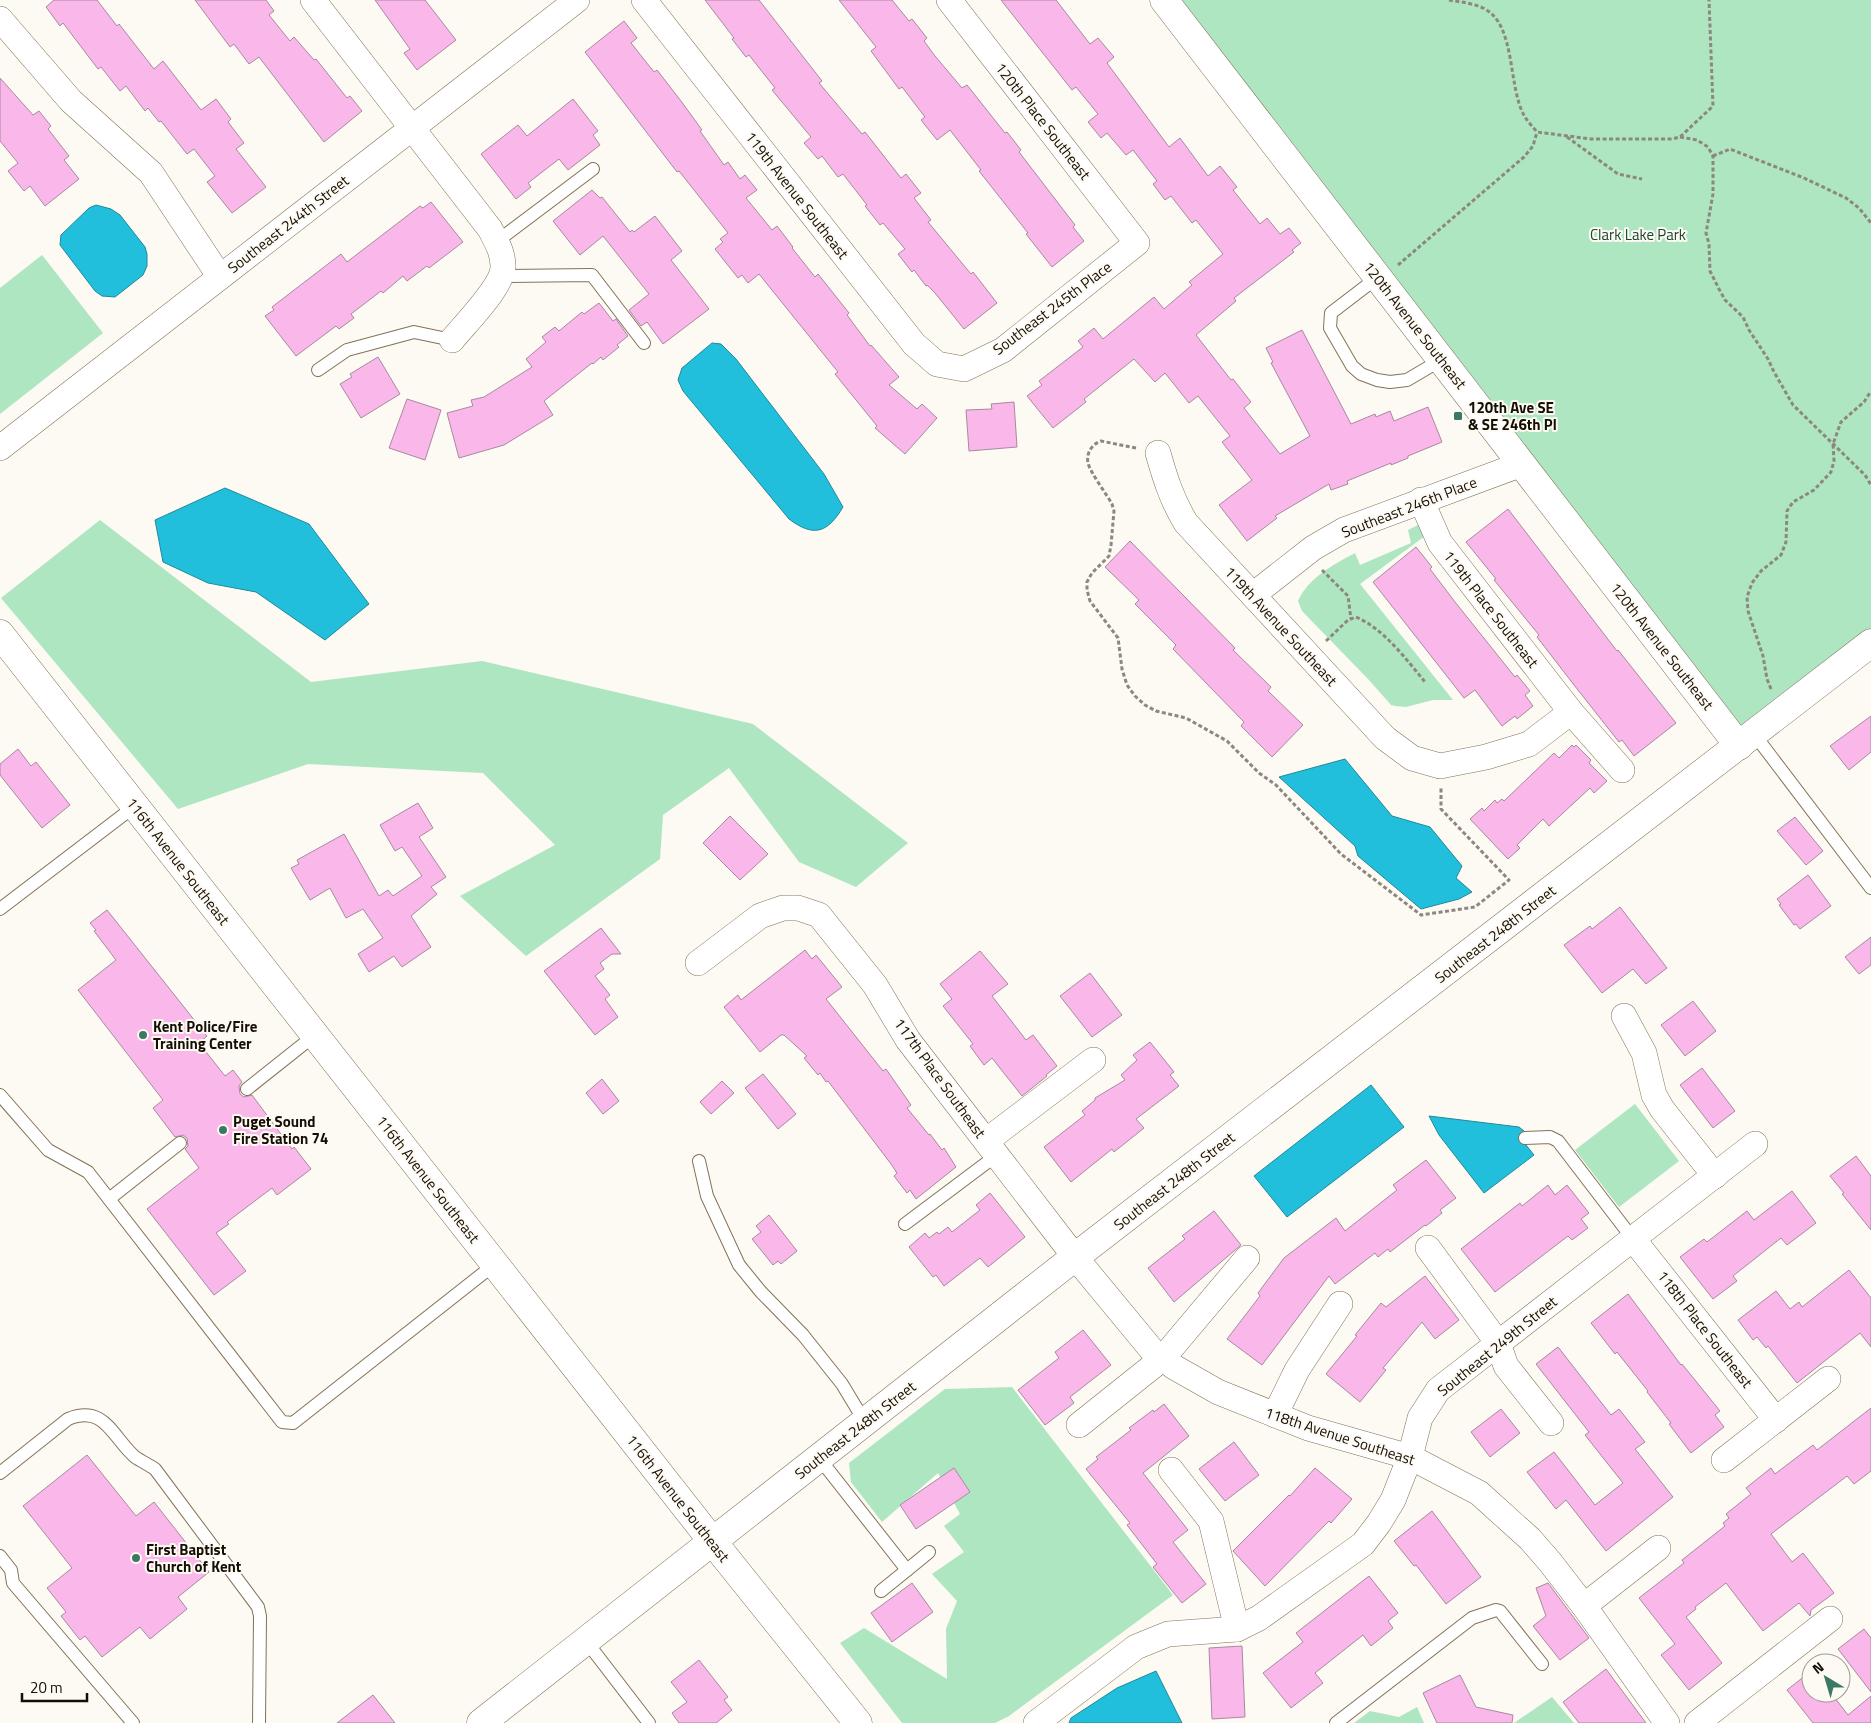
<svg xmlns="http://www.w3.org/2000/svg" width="1871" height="1723" font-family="'Titillium Web',sans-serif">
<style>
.green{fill:#aee6c1}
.water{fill:#22bfdc;stroke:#1e8a9b}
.building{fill:#fab7e9;stroke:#a78a9f}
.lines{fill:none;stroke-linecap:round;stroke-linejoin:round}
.lane-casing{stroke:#847257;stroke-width:14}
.street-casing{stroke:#847257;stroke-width:26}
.secondary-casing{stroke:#847257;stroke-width:29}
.path{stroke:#8c877f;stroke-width:3;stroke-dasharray:4 2.5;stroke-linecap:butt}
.lane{stroke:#fff;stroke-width:12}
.street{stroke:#fff;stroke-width:25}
.secondary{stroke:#fff;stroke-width:28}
.poi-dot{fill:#3b7966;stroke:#fdf9f3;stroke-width:2}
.labels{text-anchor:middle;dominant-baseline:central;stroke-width:4;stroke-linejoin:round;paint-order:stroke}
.street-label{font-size:15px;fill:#150e04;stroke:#fdf9f3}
.park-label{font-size:15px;fill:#1e462e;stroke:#fdf9f3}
.poi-label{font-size:15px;font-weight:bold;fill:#150e04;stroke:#fdf9f3;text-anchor:start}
</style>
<rect width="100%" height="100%" fill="#fdf9f3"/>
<!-- green -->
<g class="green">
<path d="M1164,0H1871V643L1739,746Z"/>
<path d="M42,255L103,333L0,414V288Z"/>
<path d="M100,520L311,682L482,661L753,724L908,843L856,887L799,862L729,768L663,815L660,859L526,956L460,896L555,845L483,773L308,764L178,809L1,598Z"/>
<path d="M1420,524L1425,536L1360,584L1453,700H1433L1406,707L1395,706L1393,705L1392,706L1369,680L1302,611L1298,601C1309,577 1333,565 1355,553L1360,565L1411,543L1408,530Z"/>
<path d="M1635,1104L1679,1161L1619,1207L1575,1150Z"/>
<path d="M1012,1387L1173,1595L1009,1716L995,1723H902L840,1643L864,1628L947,1679L946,1629L957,1601L932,1574L964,1552L944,1526L960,1514L938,1473L882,1522L851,1482L849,1463L945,1389Z"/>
<path d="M1552,1697L1574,1723H1514Z"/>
<path d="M1417,1707L1424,1723H1354L1370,1711L1399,1717Z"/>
</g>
<!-- water -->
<g class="water">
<path d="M96,205L111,209L120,215L145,247L147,254V266L143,275L115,297L102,296L95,291L60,245L61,235L89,208Z"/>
<path d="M712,343L721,344L736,359L824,474L843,507C827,534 813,537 789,519L683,391L678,380L682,368Z"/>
<path d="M225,488L309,524L369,604L325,640L256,592L208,583L163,562L155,520Z"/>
<path d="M1345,759L1392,816L1430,827L1462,866L1456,878L1472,892L1459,899L1421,909L1358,856L1355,846L1279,777Z"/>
<path d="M1371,1085L1404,1127L1287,1217L1254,1176Z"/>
<path d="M1429,1116L1519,1127L1524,1131L1526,1145L1534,1155L1484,1193L1439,1135Z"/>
<path d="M1156,1671L1182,1723H1069L1071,1718L1117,1688Z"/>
</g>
<!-- building -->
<g class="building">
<path d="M54,0H97L117,26L119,24L154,69L163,61L201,110L216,99L231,119L228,122L244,143L236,149L266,187L232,213L207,182L215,176L194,149L187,154L161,121L159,122L148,108L145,111L126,86L120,91L101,67L98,69L63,23L60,26L46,7Z"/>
<path d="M195,0H266L274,11L269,15L290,41L294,37L314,60L316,59L347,98L350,96L362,111L324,142L259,57L249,64L234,44L230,47Z"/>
<path d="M375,0H425L456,40L417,70L404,53L410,49Z"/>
<path d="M705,0H759L822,81L819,83L862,134L865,132L901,178L906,174L921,193L914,198L931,220L928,222L971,274L973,272L997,303L964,329L935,293L927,285L926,286L914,270L912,272L898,254L905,249L883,223L880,225L865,206L867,205L843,174L838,177L822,156L818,159L804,143L811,137L772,90L775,88L749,55L746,57L732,39L734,38Z"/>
<path d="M839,0H892L909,21L912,19L927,38L924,41L935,56L962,88L967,85L1005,133L1007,132L1021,150L1019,152L1075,225L1073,227L1084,241L1052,267L1026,234L1028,233L979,171L981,170L950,130L937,140L921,120L925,117L902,87L899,89L871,51L876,47Z"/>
<path d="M1001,0H1056L1090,44L1098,38L1114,57L1107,63L1169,147L1180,138L1208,176L1220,166L1237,187L1233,190L1260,224L1267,218L1280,234L1289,228L1301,243L1292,250L1294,252L1234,298L1236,301L1196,335L1231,380L1233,379L1251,402L1244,408L1280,454L1310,436L1271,363L1273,362L1266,348L1302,330L1351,424L1375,414L1376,417L1390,411L1394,421L1428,407L1442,442L1408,456V458L1391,465V463L1347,481L1348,484L1331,490L1329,484L1275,516L1277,518L1247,541L1219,505L1252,480L1222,442L1230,436L1198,396L1189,403L1165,373L1155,382L1134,359L1084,399L1086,402L1053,428L1027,396L1042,385L1039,381L1083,347L1078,341L1094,328L1103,339L1154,297L1164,309L1192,285L1189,282L1223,254L1196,220L1192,223L1171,196L1165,200L1153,184L1157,181L1133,150L1126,155L1107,133L1101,138L1088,122L1098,114L1076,87L1072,90Z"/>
<path d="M624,21L637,38L631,43L654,72L657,70L681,101L702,130L700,131L724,165L728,162L740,179L745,175L757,190L746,198L772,230L777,226L793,247L792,248L815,277L818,274L849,313L847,315L870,346L871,345L899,377L889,385L917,409L922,404L937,418L905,454L875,428L877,426L835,374L838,372L759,274L748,283L742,275L738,278L715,249L723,242L720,239L728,233L679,171L677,172L585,52Z"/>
<path d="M0,78L33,115L39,111L51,126L48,129L69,156L64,160L79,179L45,206L30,186L24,191L8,171L18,163L0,141Z"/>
<path d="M573,99L598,131L593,135L600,145L568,170L559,159L528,183L531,187L516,199L481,154L518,125L527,136Z"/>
<path d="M592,190L600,198L602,197L630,232L632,230L634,232L655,216L682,251L671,260L709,309L663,344L647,322L641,326L629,310L649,294L603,236L580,255L553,221Z"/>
<path d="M431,202L463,242L429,268L427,266L407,281L403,276L383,293L381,291L351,314L354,318L339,329L336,326L296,356L265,316L274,310L272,307L341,254L347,262L420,206L423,208Z"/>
<path d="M599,303L613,321L616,319L628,336L617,345L619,347L603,360L601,357L593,364L592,363L544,401L553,415L504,445L459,458L447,413L473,406L471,400L484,397L532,367L526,359L546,342L542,337L555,327L559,331L582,312L584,314Z"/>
<path d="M378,357L400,394L361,418L340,384L352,377L350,374Z"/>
<path d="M407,399L441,410L425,460L389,448Z"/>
<path d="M1014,402L1017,447L969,451L966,410L992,409L991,404Z"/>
<path d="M1508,509L1617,651L1618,650L1676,723L1634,756L1622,740L1619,742L1574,685L1537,637L1539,635L1494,580L1496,579L1466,542Z"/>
<path d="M1130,541L1235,648L1233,650L1271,687L1268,691L1303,725L1272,757L1241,726L1244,722L1173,649L1176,645L1135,604L1139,600L1105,567Z"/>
<path d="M1416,547L1432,567L1430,569L1455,602L1515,677L1517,675L1530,691L1525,695L1533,706L1517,719L1515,716L1502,726L1475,690L1464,698L1373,582Z"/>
<path d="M1871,716V752L1849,770L1830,746Z"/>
<path d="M1572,745L1574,747L1576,745L1591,760L1589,763L1607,781L1594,793L1590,788L1549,826L1543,819L1517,845L1520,848L1508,859L1470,819L1482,808L1484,811L1495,800L1497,803L1502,799L1504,801L1554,753L1559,758Z"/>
<path d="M18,749L31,766L36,762L70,805L42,828L0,775V764Z"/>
<path d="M418,803L433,828L419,837L446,877L431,887L437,894L411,916L431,947L402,967L394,956L369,972L358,954L383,938L363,909L346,918L330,888L310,900L291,868L299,864L297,860L344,834L379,896L388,890L393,896L422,876L402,847L395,851L380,825Z"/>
<path d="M730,816L768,854L740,880L703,843Z"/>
<path d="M1795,817L1823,851L1806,865L1777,831Z"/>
<path d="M1808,875L1831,906L1800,929L1796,924L1794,925L1779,905L1781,904L1777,899Z"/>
<path d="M1620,907L1667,968L1646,984L1633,969L1602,993L1564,945L1590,926L1592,929Z"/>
<path d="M107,910L207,1036L199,1043L225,1076L233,1070L242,1082L239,1086L240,1094L244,1097L252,1095L292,1149L294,1147L311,1169L277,1195L272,1188L227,1222L229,1224L216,1233L246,1271L214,1295L147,1209L199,1168L185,1149L188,1146L187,1138L183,1135L175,1137L153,1108L163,1100L78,990L116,960L94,931L96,930L90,923Z"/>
<path d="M601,928L621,954H612L600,963L604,969L595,976L610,995L605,999L618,1017L595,1035L544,971Z"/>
<path d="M1871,937V965L1859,974L1845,957Z"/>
<path d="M805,950L812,959L816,955L842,987L826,999L883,1071L886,1069L911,1105L907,1108L929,1135L930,1134L942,1150L944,1148L956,1167L916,1199L910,1190L907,1193L894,1176L897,1173L891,1164L828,1081L826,1082L820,1073L818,1075L804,1058L807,1056L784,1035H781L760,1052L724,1007L738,995L741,1000Z"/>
<path d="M980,951L1008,984L992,996L1026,1040L1033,1035L1057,1066L1046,1075L1047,1076L1022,1096L992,1058L984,1065L970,1046L973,1044L943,1006L952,999L940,984Z"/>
<path d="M1090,973L1122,1015L1092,1037L1060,996Z"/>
<path d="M1693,1001L1716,1031L1685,1056L1661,1025Z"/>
<path d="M1150,1042L1174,1072L1170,1075L1179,1086L1136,1119L1144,1128L1114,1152L1112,1149L1071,1182L1044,1147L1085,1115L1082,1111L1095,1100V1098L1125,1080L1121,1075L1137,1060L1133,1055Z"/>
<path d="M1702,1068L1735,1111L1713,1128L1680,1085Z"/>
<path d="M763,1074L796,1114L778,1129L745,1088Z"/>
<path d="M602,1079L619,1101L603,1114L586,1093Z"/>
<path d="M722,1081L734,1093L711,1114L700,1102Z"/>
<path d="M1856,1156L1871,1176V1230L1842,1194L1844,1193L1830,1176Z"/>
<path d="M1426,1160L1456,1198L1440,1210L1442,1213L1426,1226L1425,1225L1390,1252L1388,1249L1378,1257L1375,1253L1335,1284L1329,1276L1262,1365L1227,1339L1260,1296L1258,1293L1284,1258L1336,1218L1345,1231L1397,1190L1393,1185Z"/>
<path d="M1548,1185L1555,1195L1567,1185L1589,1213L1581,1219L1588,1228L1572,1240L1568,1236L1495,1292L1461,1249L1520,1203L1522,1206Z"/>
<path d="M1792,1191L1816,1223L1787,1245L1781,1238L1733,1276L1737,1281L1713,1299L1680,1257L1704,1239L1707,1242L1747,1211L1754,1220Z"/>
<path d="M990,1193L1025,1237L988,1267L980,1258L944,1286L936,1275L933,1277L909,1247L925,1233L929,1238L937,1232L939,1234L948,1227L952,1232L980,1210L976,1205Z"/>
<path d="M1214,1211L1241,1245L1174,1302L1148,1268L1185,1239L1182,1236Z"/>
<path d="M769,1215L797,1251L781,1264L778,1261L773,1265L752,1239L761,1232L756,1226Z"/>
<path d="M1849,1270L1871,1298V1347L1860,1333L1797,1383L1768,1346L1766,1348L1757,1337L1753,1340L1738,1320L1776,1291L1790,1309L1799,1302L1802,1307Z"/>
<path d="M1425,1276L1459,1320L1435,1339L1422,1322L1383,1368L1386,1370L1360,1402L1326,1374L1357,1336L1355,1335L1381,1303L1386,1307Z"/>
<path d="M1628,1294L1681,1365L1682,1364L1720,1411L1715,1415L1724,1427L1691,1453L1669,1424L1671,1423L1647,1392L1648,1391L1617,1352L1615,1354L1591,1323Z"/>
<path d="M1083,1330L1111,1365L1070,1397L1074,1403L1045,1425L1018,1390L1059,1358L1055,1352Z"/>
<path d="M1558,1347L1611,1415L1619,1409L1645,1442L1635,1449L1673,1497L1606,1551L1566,1500L1556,1509L1527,1472L1554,1452L1595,1505L1623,1483L1585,1435L1589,1432L1536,1364Z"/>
<path d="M1164,1404L1189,1436L1143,1473L1188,1530L1173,1542L1206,1584L1182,1603L1153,1567L1157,1564L1127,1525L1130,1523L1086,1469L1098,1459L1096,1457L1131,1430L1129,1428L1153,1410L1154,1412Z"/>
<path d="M1871,1408V1471L1854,1484L1847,1476L1771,1534L1792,1562L1803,1553L1834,1593L1811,1610L1810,1616L1799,1603L1763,1631L1726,1583L1695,1607L1696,1609L1686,1617L1722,1663L1689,1690L1661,1655L1675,1644L1639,1598L1684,1563L1682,1560L1725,1526L1723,1523L1729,1518L1726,1514L1751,1494L1746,1488L1771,1468L1775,1474L1813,1445L1817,1450Z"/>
<path d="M1501,1409L1520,1433L1490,1457L1471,1432Z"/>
<path d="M1234,1442L1259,1475L1225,1501L1199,1469Z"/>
<path d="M87,1455L136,1516L154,1502L209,1572L178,1597L187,1609L150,1639L140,1627L102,1657L85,1636L80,1640L61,1616L66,1612L47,1588L72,1568L23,1506Z"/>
<path d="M954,1468L970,1492L916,1529L900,1505Z"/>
<path d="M1315,1468L1352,1499L1331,1523L1329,1521L1265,1586L1233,1551L1289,1495L1290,1496Z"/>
<path d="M1432,1511L1481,1577L1446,1604L1416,1565L1414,1566L1394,1541Z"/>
<path d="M1369,1576L1398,1613L1388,1621L1393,1628L1371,1646L1363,1635L1315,1673L1323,1683L1291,1708L1263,1673L1303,1642L1296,1633Z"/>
<path d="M912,1583L933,1612L892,1642L871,1613Z"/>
<path d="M1548,1583L1589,1638L1560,1660L1533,1626L1546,1616L1536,1588Z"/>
<path d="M1864,1629L1871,1638V1692L1838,1649Z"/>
<path d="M1242,1646L1245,1717L1212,1719L1209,1648Z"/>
<path d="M699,1660L728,1697L724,1700L732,1710L716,1723H679L672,1713L687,1702L671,1682Z"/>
<path d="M1606,1669L1646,1723H1579L1563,1702Z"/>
<path d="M1811,1671V1693H1831L1848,1715L1871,1696V1723H1813L1787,1690Z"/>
<path d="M1460,1675L1476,1707L1513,1715L1512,1723H1437L1423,1693Z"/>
<path d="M373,1695L395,1723H337Z"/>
</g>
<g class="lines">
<defs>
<g id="lane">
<path d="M496,242L593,169"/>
<path d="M500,276L592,275L644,343"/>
<path d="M1378,277L1331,313L1330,328L1352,366L1361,374L1377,380L1390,382L1407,380L1441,360"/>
<path d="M318,370L347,350L414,332L452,340"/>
<path d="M1754,734L1871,888"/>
<path d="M0,909L135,806"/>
<path d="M247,1089L315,1035"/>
<path d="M0,1095L48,1150L88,1172L282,1422L293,1423L495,1264"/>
<path d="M1525,1138L1550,1137L1558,1141L1633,1239"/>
<path d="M699,1161L707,1196L739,1265L761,1292L803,1335L842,1384L865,1422"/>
<path d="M109,1199L180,1143"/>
<path d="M905,1224L997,1155"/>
<path d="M819,1458L907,1570L929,1552"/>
<path d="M0,1473L68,1419C105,1404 112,1437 135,1457C141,1461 149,1465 155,1469L258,1607L260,1616L259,1723"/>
<path d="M0,1556L11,1570L13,1583L133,1723"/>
<path d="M881,1591L907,1570"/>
<path d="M586,1641L649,1723"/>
<path d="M1336,1723L1472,1618L1496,1610L1500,1611L1542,1664"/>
</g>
<g id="street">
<path d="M313,0L490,229C496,241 503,252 503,266C504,285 465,324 452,340"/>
<path d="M644,0L914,344L937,364L964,369L1003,350L1137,243L949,0"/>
<path d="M0,19L71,101L151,173L220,277"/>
<path d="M0,448L577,0"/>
<path d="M1158,453C1165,478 1172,500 1186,523L1385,738L1412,758L1440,766L1486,757L1529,744L1571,712"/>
<path d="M1421,500L1440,543L1571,712L1622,770"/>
<path d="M1253,595L1313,548L1344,530L1522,464"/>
<path d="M698,963L760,916L783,908H798L819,915L875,985L908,1040L1075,1257L1151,1349L1174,1367L1218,1392L1308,1428L1410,1457L1479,1493L1530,1539L1550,1562L1584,1606L1667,1723"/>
<path d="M1624,1016L1644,1053L1654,1095L1662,1109L1715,1176"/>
<path d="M986,1141L1093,1060"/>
<path d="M1633,1239L1776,1420"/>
<path d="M1428,1248L1498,1343L1506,1366L1551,1423"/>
<path d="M1275,1415L1297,1370L1340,1304"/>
<path d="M1079,1425L1163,1358L1247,1258"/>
<path d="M1724,1460L1828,1379"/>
<path d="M1171,1470L1211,1521L1237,1629"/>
<path d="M1584,1606L1658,1548"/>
<path d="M1036,1723L1136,1647L1168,1634L1237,1629L1259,1618L1363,1544L1379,1523L1393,1500L1410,1457L1420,1418L1438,1390L1755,1144"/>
<path d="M1697,1723L1830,1619"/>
</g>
<g id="secondary">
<path d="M1164,0L1739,746"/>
<path d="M0,634L713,1542L858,1723"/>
<path d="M481,1723L1075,1257L1871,643"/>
</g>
</defs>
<!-- lane casing -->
<use href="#lane" class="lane-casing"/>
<!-- street casing -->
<use href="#street" class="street-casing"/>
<!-- secondary casing -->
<use href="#secondary" class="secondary-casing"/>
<!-- path -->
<g class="path">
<path d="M1449,0C1460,2 1472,3 1483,8C1517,24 1507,87 1525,117C1528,122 1533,127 1537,132L1591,139H1672L1680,137L1713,106L1709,0"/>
<path d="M1567,137L1618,174L1642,179"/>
<path d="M1680,137L1697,140L1708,147L1713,156V194L1706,233L1709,244L1710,271L1719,289L1725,300L1743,317L1749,330L1768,359L1774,372L1793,405L1865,475L1871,485"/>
<path d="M1713,156L1730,149L1804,178L1846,198L1859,208L1871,223"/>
<path d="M1398,265L1524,157L1533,146L1537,132"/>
<path d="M1136,448L1101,441C1092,444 1086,453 1088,463C1090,472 1107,495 1112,504L1114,511L1111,545L1109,556L1092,573L1087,582V590L1090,601L1118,638L1122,669L1127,685L1135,696L1145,705L1156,711L1186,718L1227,741L1259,773L1276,785L1341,854L1421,915L1475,907L1509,880L1441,809V788"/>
<path d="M1322,570L1348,596L1351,619"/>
<path d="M1326,641L1348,620L1356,617C1384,629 1406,659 1425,682"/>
<path d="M1771,689L1767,679L1763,656L1748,611L1747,597L1752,583L1761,571L1781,555L1786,542L1787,511L1793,502L1814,490L1831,472L1834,461L1833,444L1841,422L1864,402L1871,391"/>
</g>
<!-- lane -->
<use href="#lane" class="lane"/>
<!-- street -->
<use href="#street" class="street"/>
<!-- secondary -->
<use href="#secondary" class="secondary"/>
</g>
<!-- markers -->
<g class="poi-dot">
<rect x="1453" y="411" width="10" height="10" rx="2.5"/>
<circle cx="143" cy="1035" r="5"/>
<circle cx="223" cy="1130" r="5"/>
<circle cx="136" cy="1558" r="5"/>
</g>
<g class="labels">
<!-- street labels -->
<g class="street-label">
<text transform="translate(1043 121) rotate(52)">120th Place Southeast</text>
<text transform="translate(797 195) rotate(52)">119th Avenue Southeast</text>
<text transform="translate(288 224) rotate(-38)">Southeast 244th Street</text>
<text transform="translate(1052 308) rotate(-37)">Southeast 245th Place</text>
<text transform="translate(1415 325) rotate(52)">120th Avenue Southeast</text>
<text transform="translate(1409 507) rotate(-21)">Southeast 246th Place</text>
<text transform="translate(1491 609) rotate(52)">119th Place Southeast</text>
<text transform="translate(1281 626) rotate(47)">119th Avenue Southeast</text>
<text transform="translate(1662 646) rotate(52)">120th Avenue Southeast</text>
<text transform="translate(178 861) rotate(52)">116th Avenue Southeast</text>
<text transform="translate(1495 934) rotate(-38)">Southeast 248th Street</text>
<text transform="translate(940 1078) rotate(54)">117th Place Southeast</text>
<text transform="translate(428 1179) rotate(52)">116th Avenue Southeast</text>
<text transform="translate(1174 1181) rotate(-38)">Southeast 248th Street</text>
<text transform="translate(1705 1329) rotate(52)">118th Place Southeast</text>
<text transform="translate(1497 1346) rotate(-39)">Southeast 249th Street</text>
<text transform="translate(855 1430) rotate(-38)">Southeast 248th Street</text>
<text transform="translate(1340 1436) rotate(18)">118th Avenue Southeast</text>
<text transform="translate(678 1498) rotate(52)">116th Avenue Southeast</text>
</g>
<!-- park labels -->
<g class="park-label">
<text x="1638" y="234">Clark Lake Park</text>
</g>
<!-- poi labels -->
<g class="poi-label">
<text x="1468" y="407">120th Ave SE<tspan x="1468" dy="17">&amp; SE 246th Pl</tspan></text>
<text x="153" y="1026">Kent Police/Fire<tspan x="153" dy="17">Training Center</tspan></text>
<text x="233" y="1121">Puget Sound<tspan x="233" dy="17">Fire Station 74</tspan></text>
<text x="146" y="1549">First Baptist<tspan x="146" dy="17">Church of Kent</tspan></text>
</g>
</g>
<!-- north arrow -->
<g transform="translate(1826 1678) rotate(322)"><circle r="24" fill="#fdf9f3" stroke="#a09b93"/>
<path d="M0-4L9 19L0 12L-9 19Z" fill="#3b7966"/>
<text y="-8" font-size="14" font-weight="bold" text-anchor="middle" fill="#150e04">N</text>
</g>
<!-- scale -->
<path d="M22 1693v8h65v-8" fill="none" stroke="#150e04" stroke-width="2.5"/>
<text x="30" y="1693" font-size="15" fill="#150e04" stroke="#fdf9f3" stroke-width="4" paint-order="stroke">20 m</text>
</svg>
